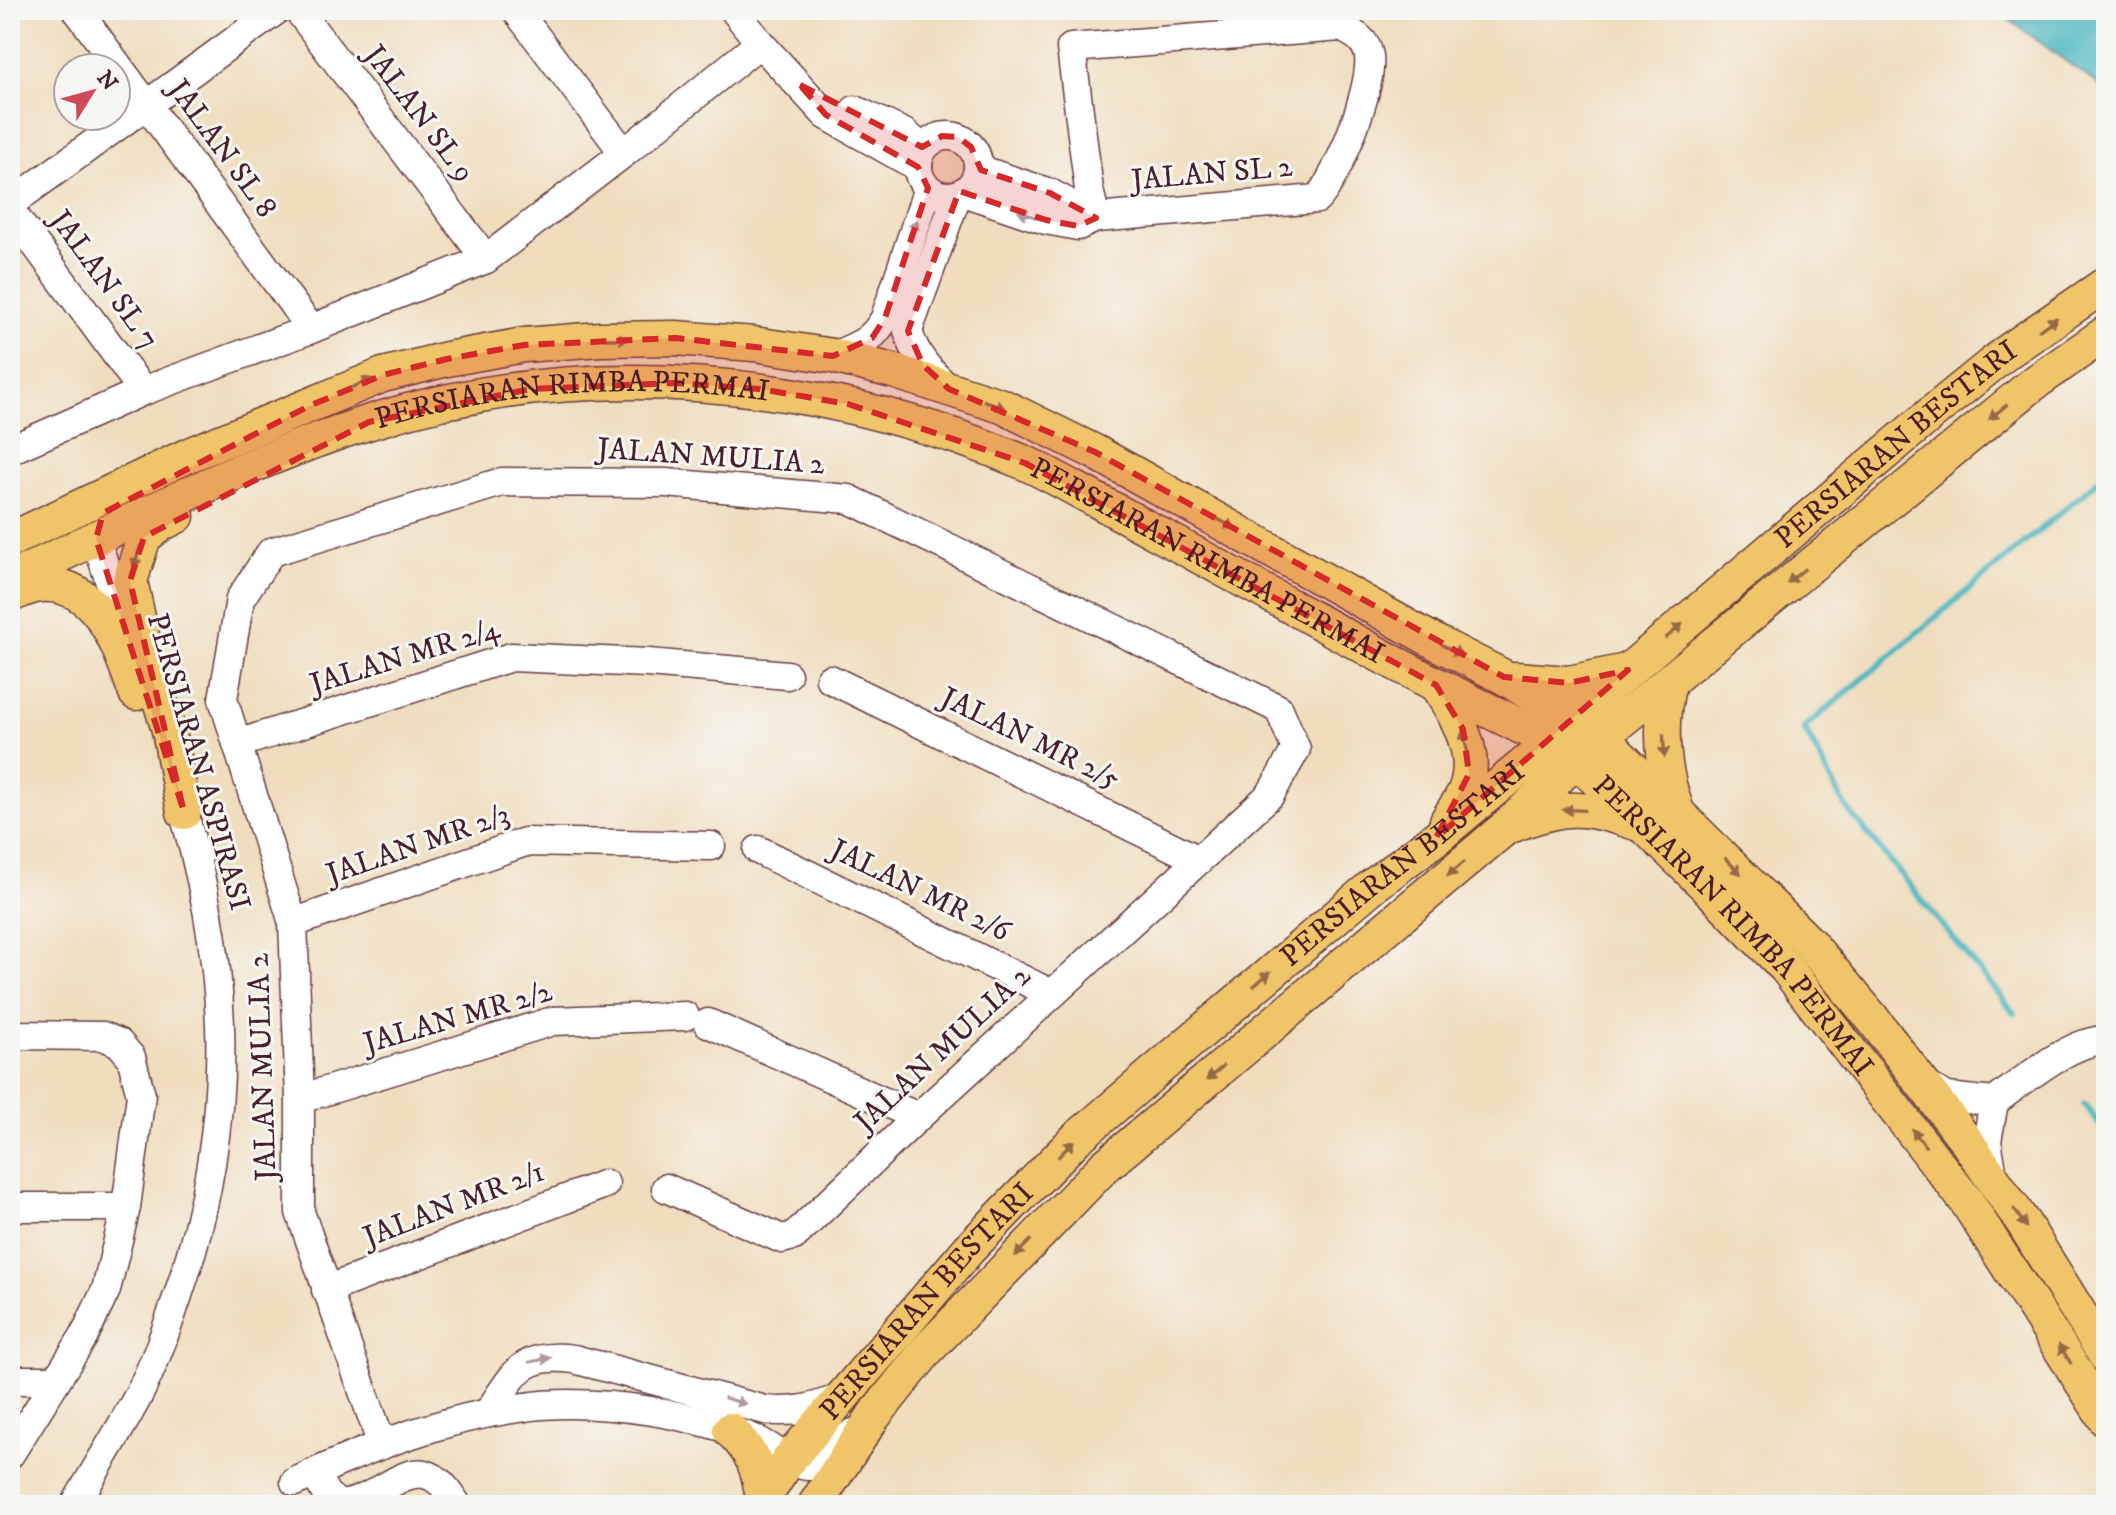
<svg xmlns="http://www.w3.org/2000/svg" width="2116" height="1515" font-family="'IM FELL DW Pica',serif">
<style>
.water{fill:#46b5c0;stroke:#486a76;stroke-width:2}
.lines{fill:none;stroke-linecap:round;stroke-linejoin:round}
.stream{stroke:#46b5c0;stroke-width:6}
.minor-casing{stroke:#633c41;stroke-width:31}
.major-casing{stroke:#633c41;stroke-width:37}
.minor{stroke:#fff;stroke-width:28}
.major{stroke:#f0c469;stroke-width:34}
.oneway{fill:#ae9aa0}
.oneway2{fill:#956947}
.marked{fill:#d62828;fill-opacity:0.2;stroke:#d62828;stroke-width:6;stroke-dasharray:16 10;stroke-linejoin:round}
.labels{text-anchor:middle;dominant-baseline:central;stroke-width:6;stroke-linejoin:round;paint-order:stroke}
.street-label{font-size:30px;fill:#4a1f2b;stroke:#f6f6f2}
</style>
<rect width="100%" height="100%" fill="#f6f6f2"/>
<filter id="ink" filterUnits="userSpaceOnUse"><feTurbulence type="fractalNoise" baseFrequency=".0125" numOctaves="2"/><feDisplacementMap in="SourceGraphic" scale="16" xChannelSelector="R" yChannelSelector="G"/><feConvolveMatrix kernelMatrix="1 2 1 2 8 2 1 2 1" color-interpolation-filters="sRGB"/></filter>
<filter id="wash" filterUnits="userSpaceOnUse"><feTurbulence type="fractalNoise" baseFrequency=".006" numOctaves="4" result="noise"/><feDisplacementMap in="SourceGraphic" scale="32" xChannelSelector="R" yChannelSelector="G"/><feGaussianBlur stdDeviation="1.8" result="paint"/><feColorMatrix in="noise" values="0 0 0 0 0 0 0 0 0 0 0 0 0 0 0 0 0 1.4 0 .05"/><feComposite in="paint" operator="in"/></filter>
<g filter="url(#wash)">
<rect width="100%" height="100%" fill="#f0ddbe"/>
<!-- water -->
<path class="water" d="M1996,10H2106V99L2098,85Z"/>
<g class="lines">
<!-- stream -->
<g class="stream">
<path d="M2014,1013L1845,806L1804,728L2106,474"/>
<path d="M2084,1104L2106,1132"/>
</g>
</g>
</g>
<g filter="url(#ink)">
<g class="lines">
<defs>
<g id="minor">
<path d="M77,10L311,329"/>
<path d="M298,10L486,259"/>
<path d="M516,10L624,153"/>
<path d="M734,10L760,43L826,115L918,167"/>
<path d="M855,110L906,134L923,149"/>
<circle cx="948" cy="166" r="30"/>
<path d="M978,169L1050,193L1096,218"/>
<path d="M963,192L1046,220L1078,226L1096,218L1317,199C1338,178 1373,86 1369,56C1366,39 1354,34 1341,27L1071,48L1089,190L1096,218"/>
<path d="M10,204L277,10"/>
<path d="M10,210L143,391"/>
<path d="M833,356C856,347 873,341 885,318L928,188"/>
<path d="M948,388C929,371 916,357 908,331L957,195"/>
<path d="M10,450L143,391L311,329L486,259L624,153L760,43"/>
<path d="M96,539L130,645"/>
<path d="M830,679L1199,860"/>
<path d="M237,744L511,657L648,663L787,675"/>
<path d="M758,850L1052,994"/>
<path d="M293,923L525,842L711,846"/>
<path d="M708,1023L918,1117"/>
<path d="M10,1035L103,1036L119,1043L131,1057L141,1095L126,1207L106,1290L84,1336L10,1454"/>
<path d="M1922,1083L1947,1097L1994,1102C2023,1081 2071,1040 2106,1040"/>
<path d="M300,1099L553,1021L685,1016"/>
<path d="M1993,1176L1987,1141L1994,1102"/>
<path d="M10,1207H126"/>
<path d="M326,1290L605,1184"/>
<path d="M10,1380H56"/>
<path d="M488,1413C515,1373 521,1352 574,1359L765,1410C795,1414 816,1407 843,1397"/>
<path d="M382,1445L300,1212V1099L293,923L223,699L240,599L271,552L502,482L666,483L849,499L1279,709L1296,749L1270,795L918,1117L794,1236L782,1239L666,1188"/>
<path d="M315,1473L326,1494L339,1505C389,1501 418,1436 457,1505"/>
<path d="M295,1482C367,1448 445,1417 525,1407C565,1401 612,1405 652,1411C687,1417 725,1426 757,1440C771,1447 797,1468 811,1466C827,1464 841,1442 853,1433"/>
<path d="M75,1505C95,1470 117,1435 136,1400C154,1366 167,1328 179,1292C237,1120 232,964 177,791"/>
</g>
<g id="major">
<path d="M177,516L161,524L144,537L130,581L147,658L169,730L184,812"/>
<path d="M10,540L191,454L383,375L447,359L524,345L600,339L676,338L754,344L833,356L893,371L1002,406L1095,452L1439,644L1504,677L1601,737L1810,944L1872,1018L1965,1139L2024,1224L2106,1356"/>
<path id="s1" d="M10,579C127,524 243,462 367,423C581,354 818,376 1023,462C1048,473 1073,488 1098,501C1150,529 1202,558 1254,586C1316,620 1378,655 1441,687C1486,710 1534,730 1575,759L1713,893L1786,968L1967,1202L2106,1420"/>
<path d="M10,595C19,592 30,586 40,585C100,580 120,650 136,693"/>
<path d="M1516,679L1569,683L1626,671"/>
<path d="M1670,680C1658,723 1662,769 1677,811"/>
<path d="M1436,685C1457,715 1481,756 1464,793C1459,803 1452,812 1447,821"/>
<path d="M1513,825C1566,804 1585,806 1639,824"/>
<path d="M730,1430C754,1454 758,1467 763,1499"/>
<path id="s2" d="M759,1505L790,1458L969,1249L1076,1139L1370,888L1436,838L1551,742L1610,686L1938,408L2007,352L2106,284"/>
<path d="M815,1505L873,1417L927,1350L1104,1167L1505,828L1601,737L2033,384L2106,333"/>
</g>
</defs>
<!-- minor casing -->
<use href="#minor" class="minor-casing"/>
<!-- major casing -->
<use href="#major" class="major-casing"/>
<!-- minor -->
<use href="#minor" class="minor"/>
<!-- major -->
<use href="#major" class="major"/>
</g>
<!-- one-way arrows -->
<defs><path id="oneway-solid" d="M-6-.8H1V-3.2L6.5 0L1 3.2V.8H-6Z" transform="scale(2)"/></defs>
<g class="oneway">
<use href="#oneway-solid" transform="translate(1029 215) rotate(-161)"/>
<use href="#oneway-solid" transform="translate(913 230) rotate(-70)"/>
<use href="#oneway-solid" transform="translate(540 1360) rotate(-12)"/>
<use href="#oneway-solid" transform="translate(735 1401) rotate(17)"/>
</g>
<g class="oneway2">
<use href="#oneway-solid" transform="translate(2048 324) rotate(-35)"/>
<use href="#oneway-solid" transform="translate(617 339) rotate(-1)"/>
<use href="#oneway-solid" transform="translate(362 383) rotate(-23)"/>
<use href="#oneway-solid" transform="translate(994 404) rotate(20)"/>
<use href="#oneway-solid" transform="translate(1998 412) rotate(141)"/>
<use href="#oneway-solid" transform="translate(1225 523) rotate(29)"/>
<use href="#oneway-solid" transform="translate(137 557) rotate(108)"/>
<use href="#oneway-solid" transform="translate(1796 576) rotate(141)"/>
<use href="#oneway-solid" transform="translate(1674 631) rotate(-41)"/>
<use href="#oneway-solid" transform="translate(1452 650) rotate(27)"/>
<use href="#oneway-solid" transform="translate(1465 741) rotate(-102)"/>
<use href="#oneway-solid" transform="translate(1664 746) rotate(87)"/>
<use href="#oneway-solid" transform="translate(1574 810) rotate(-178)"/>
<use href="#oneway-solid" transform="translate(1733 866) rotate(45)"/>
<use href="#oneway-solid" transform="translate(1456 869) rotate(140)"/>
<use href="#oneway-solid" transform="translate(1262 979) rotate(-40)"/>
<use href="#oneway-solid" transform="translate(1215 1073) rotate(140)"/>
<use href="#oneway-solid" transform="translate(1919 1138) rotate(-127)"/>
<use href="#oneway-solid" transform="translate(1066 1149) rotate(-46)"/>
<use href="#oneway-solid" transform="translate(2020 1218) rotate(56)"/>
<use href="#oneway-solid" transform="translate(1023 1248) rotate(134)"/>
<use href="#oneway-solid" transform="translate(2065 1354) rotate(-122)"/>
</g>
</g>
<!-- marked area -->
<path class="marked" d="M800,85L922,147L942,136L958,137L971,147L981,170L1050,193L1096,218L1078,226L1046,220L959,191L908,331L923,365L949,389L1095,452L1504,677L1569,683L1628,670L1436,838L1469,774L1463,729L1436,685L1025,463L848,404L760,389L675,383L531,389L369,422L144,537L130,581L184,812L96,539L103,513L309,406L383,375L447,359L524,345L676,338L833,356L872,338L885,318L928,188L918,167L826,115Z"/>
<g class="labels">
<!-- street labels -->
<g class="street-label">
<text transform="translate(419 114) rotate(53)">JALAN SL 9</text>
<text transform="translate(222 149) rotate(54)">JALAN SL 8</text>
<text transform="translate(1212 174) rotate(-5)">JALAN SL 2</text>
<text transform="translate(104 280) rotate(54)">JALAN SL 7</text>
<text stroke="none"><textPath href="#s1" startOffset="598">PERSIARAN RIMBA PERMAI</textPath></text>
<text stroke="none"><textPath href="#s2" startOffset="1560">PERSIARAN BESTARI</textPath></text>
<text transform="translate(711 457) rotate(4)">JALAN MULIA 2</text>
<text stroke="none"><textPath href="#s1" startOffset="1270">PERSIARAN RIMBA PERMAI</textPath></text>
<text transform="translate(405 657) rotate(-17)">JALAN MR 2/4</text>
<text transform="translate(1030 739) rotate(26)">JALAN MR 2/5</text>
<text transform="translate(198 762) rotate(74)">PERSIARAN ASPIRASI</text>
<text transform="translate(418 845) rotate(-19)">JALAN MR 2/3</text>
<text stroke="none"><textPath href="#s2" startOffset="912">PERSIARAN BESTARI</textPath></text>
<text transform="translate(920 891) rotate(26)">JALAN MR 2/6</text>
<text stroke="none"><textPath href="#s1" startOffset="1918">PERSIARAN RIMBA PERMAI</textPath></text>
<text transform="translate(458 1018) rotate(-16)">JALAN MR 2/2</text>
<text transform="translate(943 1049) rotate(-43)">JALAN MULIA 2</text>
<text transform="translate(263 1067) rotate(-92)">JALAN MULIA 2</text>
<text transform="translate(454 1205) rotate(-21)">JALAN MR 2/1</text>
<text stroke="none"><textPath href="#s2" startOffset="264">PERSIARAN BESTARI</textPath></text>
</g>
</g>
<!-- margin -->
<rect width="2116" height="1515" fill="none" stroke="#f6f6f2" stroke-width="40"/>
<!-- north arrow -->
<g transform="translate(92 92) rotate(53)"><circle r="38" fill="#f6f6f2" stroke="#b1a0a2" stroke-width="2"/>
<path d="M0-6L14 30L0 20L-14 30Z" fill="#d1495b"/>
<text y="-12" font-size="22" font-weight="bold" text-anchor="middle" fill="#4a1f2b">N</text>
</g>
</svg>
